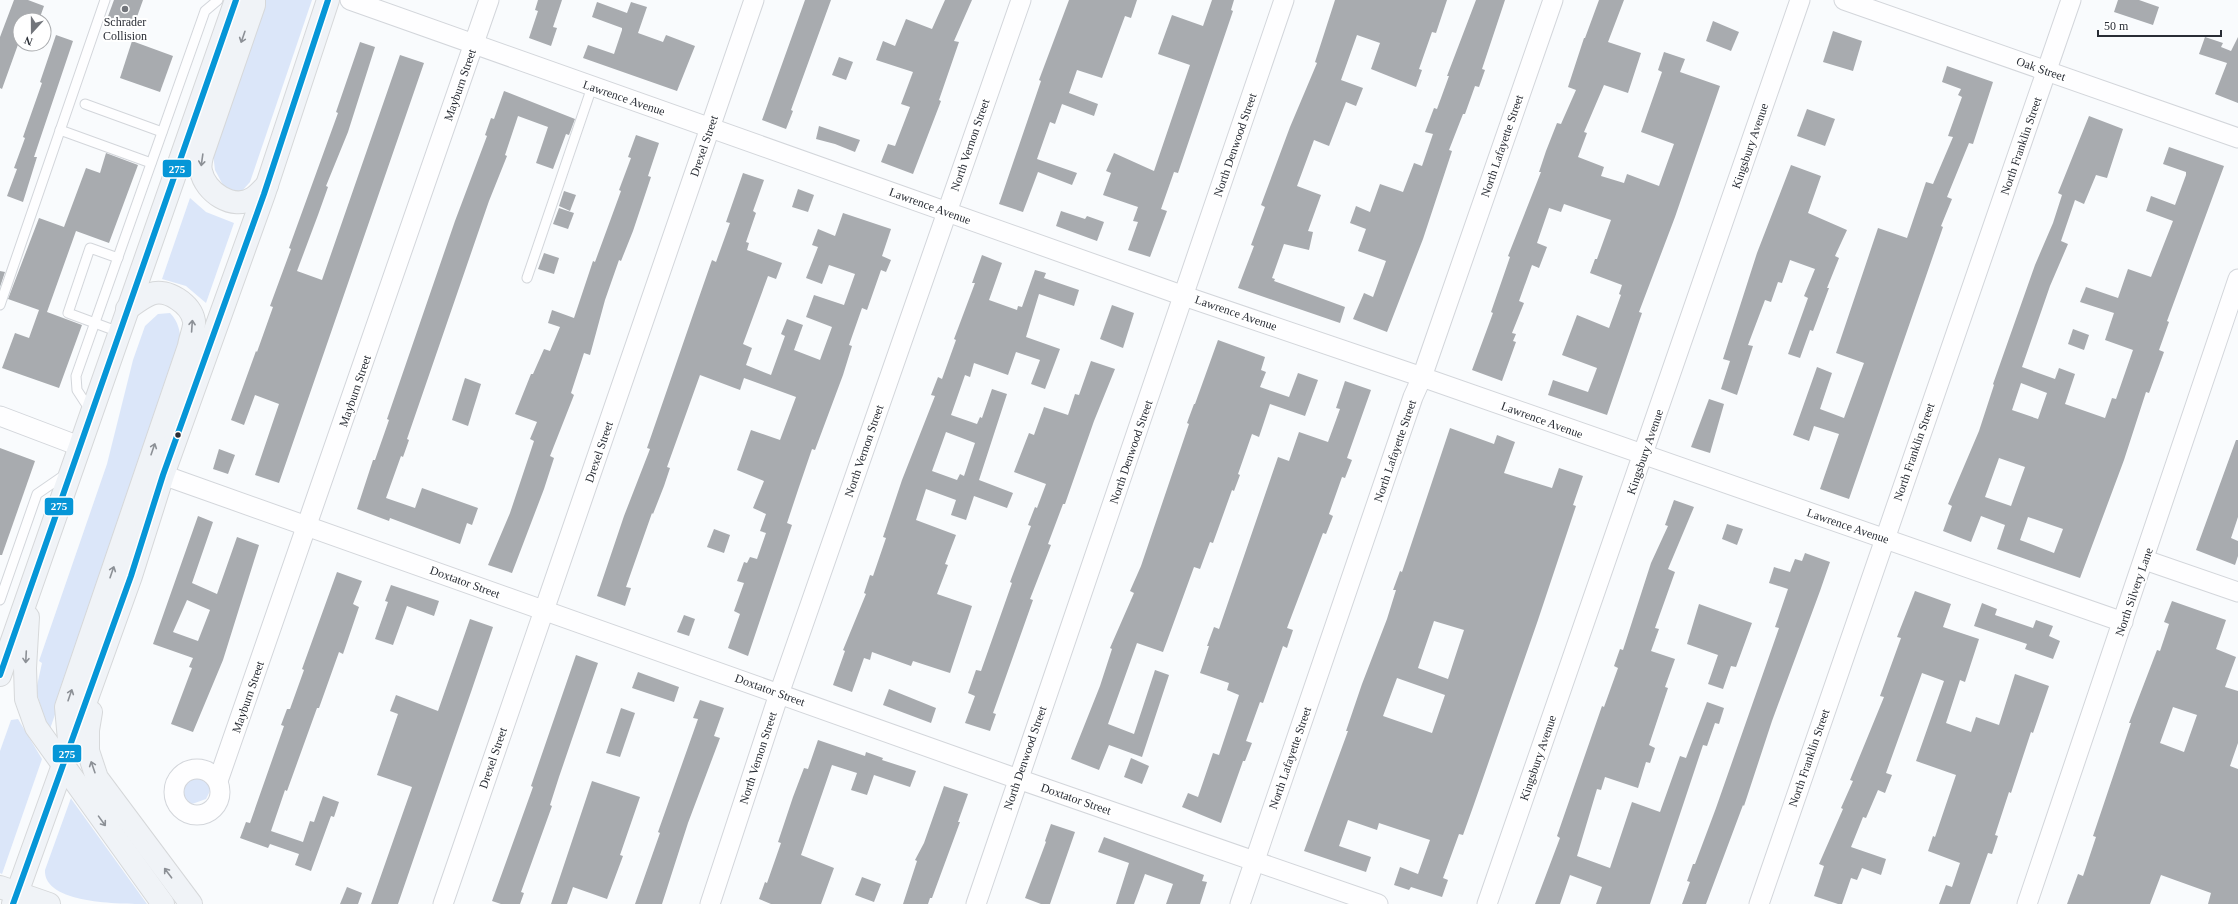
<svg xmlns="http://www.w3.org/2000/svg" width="2238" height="904" font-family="'Times New Roman',serif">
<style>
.green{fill:#dbe6f9}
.building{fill:#a8abaf;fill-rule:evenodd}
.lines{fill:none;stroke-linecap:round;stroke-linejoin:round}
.service-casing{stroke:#d3d6db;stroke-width:11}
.minor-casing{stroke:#d3d6db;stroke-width:21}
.primary-casing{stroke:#d6d8da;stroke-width:24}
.service{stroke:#fefeff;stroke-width:9}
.minor{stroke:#fefeff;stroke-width:19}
.primary{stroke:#f0f3f7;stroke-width:22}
.bus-1-casing{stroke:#fff;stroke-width:9}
.bus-1{stroke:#0696d7;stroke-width:6}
.oneway{stroke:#8c9096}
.poi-dot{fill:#72757b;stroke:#fff;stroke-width:1.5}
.bus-dot{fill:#292d35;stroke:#fff;stroke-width:1.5}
.labels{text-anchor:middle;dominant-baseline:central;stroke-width:4;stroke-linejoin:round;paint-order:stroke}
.poi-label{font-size:12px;fill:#292d35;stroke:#fff}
.street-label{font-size:12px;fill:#292d35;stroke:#fff}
.line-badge{stroke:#fff;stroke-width:1.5}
.badge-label{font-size:11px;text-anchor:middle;font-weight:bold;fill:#fff}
</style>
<rect width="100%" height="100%" fill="#f9fbfd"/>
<!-- green -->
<g class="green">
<path d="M265,0H312L250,182L241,192L225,189L215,170L213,154Z"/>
<path d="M190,198L206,212L234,223L206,303L186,286L162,279Z"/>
<path d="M170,313C181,324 181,338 180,353L50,729L47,728L36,690L42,663L39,661L107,464L133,360L145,326L158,314Z"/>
<path d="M18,719L42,759L2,874L0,873V751L11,720Z"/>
<path d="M192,775H209L214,783L206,799L192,804L186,801L181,789L184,782Z"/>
<path d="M71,798L72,800L147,904C121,904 43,904 45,870Z"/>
</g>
<!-- building -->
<g class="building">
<path d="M14,0H28L44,6L39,20H20V39L2,89L0,88V37Z"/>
<path d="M114,0H143L133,28L107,19Z"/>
<path d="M538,0H562L553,27L557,28L551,46L529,38L538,11L535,10Z"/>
<path d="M805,0H831L791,110L793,111L786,129L762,120Z"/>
<path d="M945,0H972L954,41L959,42L939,100L941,101L913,174L881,162L888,144L895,146L910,107L901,104L913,72L876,60L883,41L895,46L906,19L932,29Z"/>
<path d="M1069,0H1137L1131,18L1125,16L1102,78L1077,70L1069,93L1098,104L1094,116L1062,104L1055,124L1050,122L1037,159L1077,173L1072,185L1038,172L1023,212L999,204L1041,81L1039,80Z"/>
<path d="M1212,0H1234L1231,10L1233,11L1178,173L1174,172L1161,209L1167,211L1150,257L1128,250L1138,222L1133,221L1138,207L1103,195L1111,173L1106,171L1114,153L1154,171L1190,65L1158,54L1160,48L1172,15L1203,26Z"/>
<path d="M1335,0H1447L1436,33L1432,32L1419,69L1422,70L1416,87L1371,69L1380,43L1357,35L1341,80L1363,88L1356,106L1346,102L1329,146L1314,140L1297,186L1321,195L1308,231L1313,232L1309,250L1284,244L1272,278L1275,279L1274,281L1345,307L1340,323L1238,288L1254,246L1251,245L1265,207L1261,205L1290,127L1317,63L1315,62Z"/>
<path d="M1476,0H1505L1482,69L1485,70L1479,87L1475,86L1465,114H1463L1449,150L1452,151L1423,239L1387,332L1353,319L1364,293L1373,297L1386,261L1358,251L1366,229L1350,223L1356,206L1370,212L1380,184L1403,192L1414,163L1422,166L1433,134L1425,132L1434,108L1437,109L1449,76H1447Z"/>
<path d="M1599,0H1624L1608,42L1641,53L1628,93L1604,85L1584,132L1587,133L1578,157L1604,167L1601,176L1624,183L1627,174L1659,186L1674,144L1641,132L1662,72L1658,70L1664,52L1685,59L1680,72L1720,86L1675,217L1639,312L1642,313L1607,415L1548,395L1553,380L1588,392L1597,368L1562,355L1577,315L1609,328L1621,295L1619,294L1622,285L1590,273L1595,259H1597L1611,220L1564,204L1561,212L1549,208L1537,243L1547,247L1539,268L1532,265L1519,301L1524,303L1512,333L1516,334L1513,341L1516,342L1502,381L1472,370L1493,313L1491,312L1510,257L1508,256L1541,172H1539L1546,151L1557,123L1561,124L1576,90L1568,87L1584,38H1585Z"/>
<path d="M2118,0H2139L2159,7L2153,25L2114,12Z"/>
<path d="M597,2L627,13L631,2L647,7L638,33L663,42L666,35L695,46L677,91L583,58L588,45L614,54L622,30V28L592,17Z"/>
<path d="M1713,21L1739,32L1731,51L1706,41Z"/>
<path d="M1833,31L1862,41L1853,71L1823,62Z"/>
<path d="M56,35L73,41L34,157H37L23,202L7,196L17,169L14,168L25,138L23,137L42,83L40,82Z"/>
<path d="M2205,37L2223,43L2221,47L2231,51L2238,37V103L2215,94L2227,63L2199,54Z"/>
<path d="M132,41L173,56L160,92L120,78Z"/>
<path d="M360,42L375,47L348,132L326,186L328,187L318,215L297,271L322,280L400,55L424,63L279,483L255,475L279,404L255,395L244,425L231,420L256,351L257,352L273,307L270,306L291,249L289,248L338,113L336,112Z"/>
<path d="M839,57L853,62L846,80L832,75Z"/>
<path d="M1947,66L1993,82L1973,144L1969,143L1947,197L1952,199L1941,226L1943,227L1849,499L1820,489L1839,434L1814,426L1809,441L1793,435L1817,367L1832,373L1820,409L1844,418L1864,363L1836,353L1878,228L1907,238L1926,182L1933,184L1953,137L1948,136L1962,97L1958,95L1961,89L1942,82Z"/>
<path d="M504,91L575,119L569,135L566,134L553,169L536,163L548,127L518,116L505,155L507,156L489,201L407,439L409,440L403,457L401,456L386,498L415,508L422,488L478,508L472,525L467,523L460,544L390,518L389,521L357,509L373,460H375L389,420L387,419L455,221L487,136L485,135L491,118L494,119Z"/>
<path d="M1807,109L1835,119L1825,146L1797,136Z"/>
<path d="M2089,116L2123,129L2107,178L2096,175L2084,204L2075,200L2061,241L2068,244L2050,286L2022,367L2055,379L2059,368L2075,374L2065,404L2105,418L2112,398L2116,399L2133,350L2105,340L2114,313L2080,302L2086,287L2118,298L2128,269L2151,277L2173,221L2146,211L2151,196L2175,205L2186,175V172L2163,164L2169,147L2224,166L2167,321L2169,322L2159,350L2164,352L2149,393L2146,392L2124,460L2080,578L1997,549L2005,525L1981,516L1971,542L1943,531L1952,506L1948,504L1979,431L1994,385L1993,384L2035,265L2053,223L2062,195L2058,193ZM2021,383L2047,393L2038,419L2012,410ZM1999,458L2025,467L2011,506L1985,497ZM2028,517L2063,529L2054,553L2020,540Z"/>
<path d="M819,126L860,140L855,152L835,144L816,139Z"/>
<path d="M636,135L659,143L648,176L651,177L633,231L621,261L619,260L605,300L590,355L584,353L571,393L574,395L550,456L554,458L544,489L512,573L488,565L510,513L534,441L530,439L537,422L515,414L531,374H533L544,349L550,351L560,327L548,323L552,310L574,318L593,261L595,262L621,191L619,190L631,158L628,157Z"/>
<path d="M106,153L138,165L109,243L76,231L47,312L82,325L59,388L2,368L15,333L29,338L39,310L8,299L39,218L64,227L86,168L100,173Z"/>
<path d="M1791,165L1821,176L1808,213L1847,230L1835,256L1839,258L1827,288H1829L1813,331L1810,330L1800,358L1788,354L1808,298L1804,296L1815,269L1790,260L1782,283L1778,282L1771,302L1765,300L1748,345L1753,346L1737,395L1721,389L1730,361L1723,359L1757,253Z"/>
<path d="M743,173L764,180L753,211L756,213L746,242L749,243L747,250L782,263L776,279L768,276L743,344L752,348L746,365L771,375L785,336L781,334L787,319L803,325L794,350L820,360L832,327L806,317L814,295L844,305L855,274L829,265L822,284L806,278L818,247L812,245L818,229L835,236L843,213L891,229L882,256L891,260L886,272L881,270L867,310L862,308L849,345L852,346L843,375L815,450L812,449L799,487L787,523L792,525L748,656L728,648L740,614L734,611L744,583L737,581L744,562L747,563L750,557L757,559L766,533L760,531L766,514L753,508L764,481L737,470L751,430L780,440L796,397L744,378L740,390L700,375L667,467L670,468L664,486L653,514L652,513L626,587L631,588L625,606L597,596L624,516L650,449L647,448L696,306L712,260L716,262L730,223L726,222Z"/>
<path d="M798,189L814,195L808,212L792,207Z"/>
<path d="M564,191L576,195L570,211L559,206Z"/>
<path d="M559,208L574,213L568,229L553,224Z"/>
<path d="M1061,211L1085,219L1087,216L1104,222L1097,241L1056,226Z"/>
<path d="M544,253L559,258L554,274L538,269Z"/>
<path d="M982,255L1002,263L989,300L1017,310L1018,306L1022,307L1035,270L1046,273L1044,278L1079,290L1074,306L1039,294L1026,337L1060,349L1045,389L1031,384L1040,360L1016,352L1008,375L974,363L970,377L965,375L951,415L977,424L980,417L982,418L992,389L1007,394L979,480L1013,493L1007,508L974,496L966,520L951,515L956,500L926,489L916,520L956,535L945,564L948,565L937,594L972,606L950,673L913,661L911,666L872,652L870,660L864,658L852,692L833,685L845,651L843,650L866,594L864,593L870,575L873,576L886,538L883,537L902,480L935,396L931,395L938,377L942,379L956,340L954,339L975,283H972ZM946,432L975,443L964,476L960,474L957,480L932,471Z"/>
<path d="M0,271L5,272L0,287Z"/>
<path d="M1112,305L1134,313L1123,348L1100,339Z"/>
<path d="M2073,329L2089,335L2084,350L2068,344Z"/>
<path d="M1218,340L1265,357L1261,370L1266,372L1260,387L1289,397L1298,373L1318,380L1305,416L1270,404L1259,437L1252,434L1238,474L1240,475L1234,491L1232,490L1213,543L1210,542L1200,569L1194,567L1163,652L1137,643L1108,724L1134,734L1155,670L1169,675L1142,757L1109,745L1099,770L1071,759L1100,686L1112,649L1110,648L1134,593L1130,591L1141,566L1189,424L1187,423L1194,404H1195Z"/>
<path d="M1091,361L1115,369L1094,421L1065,504H1063L1048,544L1051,545L1030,599L1033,600L993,713L996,714L990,731L965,723L975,696L968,693L976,670L981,671L1012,583L1010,582L1031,526L1028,525L1035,507L1037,508L1046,484L1014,472L1029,433L1034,435L1044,407L1068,415L1075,394L1079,395Z"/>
<path d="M465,378L481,384L468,426L452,420Z"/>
<path d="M1345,381L1371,390L1347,458L1352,460L1345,478L1342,477L1329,514L1333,516L1326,534L1323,533L1287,628L1293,630L1287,648L1283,646L1263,703L1260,702L1246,741L1252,743L1245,761H1243L1221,823L1182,807L1188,793L1198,797L1213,753L1219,755L1239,695L1227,690L1229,683L1200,673L1209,646H1207L1214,627L1219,629L1278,457L1289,461L1299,432L1328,442L1340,409L1336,408Z"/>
<path d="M1709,399L1724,404L1710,453L1691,447Z"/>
<path d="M1450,428L1494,444L1497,435L1515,442L1504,473L1552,488L1559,468L1583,476L1573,505L1576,506L1538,620L1473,807L1463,835L1459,834L1443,878L1448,880L1442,897L1411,887L1409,890L1394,885L1400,867L1418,874L1430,840L1379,823L1377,830L1348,820L1339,846L1371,857L1366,872L1304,851L1348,731H1346L1362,684L1387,619L1396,590H1393L1400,571L1402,572ZM1434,621L1464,630L1448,679L1418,668ZM1397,678L1445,695L1432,733L1383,716Z"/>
<path d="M2236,440H2238V517L2231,538L2238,541V556L2235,565L2196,550Z"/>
<path d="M0,448L35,461L2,555H0Z"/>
<path d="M219,449L235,455L228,474L213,469Z"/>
<path d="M1674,500L1694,507L1668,569L1675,572L1655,628L1659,629L1651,651L1675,659L1665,687L1668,688L1649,745L1655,748L1650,763L1646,762L1638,788L1605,777L1601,790L1597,789L1577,856L1610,868L1632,802L1660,812L1680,756L1686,758L1707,702L1724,708L1719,724L1715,723L1707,746L1703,745L1650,904H1596L1602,887L1570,875L1560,904H1535L1560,838L1557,836L1602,706L1604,707L1618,668L1614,666L1620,649L1623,650L1651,563L1668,526L1665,525Z"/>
<path d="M198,516L213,522L192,583L217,594L237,537L259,545L223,660L193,732L171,724L192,668L189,667L193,658L153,644ZM187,600L210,610L198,641L173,632Z"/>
<path d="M1727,524L1743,529L1737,545L1722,539Z"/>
<path d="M714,529L730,535L724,553L707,547Z"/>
<path d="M1805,553L1830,562L1820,591L1772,721L1744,806L1743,805L1706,904H1682L1690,882L1687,881L1693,864H1695L1716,808L1779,628L1775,627L1788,589L1769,583L1774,567L1790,572L1795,559L1802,561Z"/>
<path d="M337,572L362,581L353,604L359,607L343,654L339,652L319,708H317L287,791L285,790L271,831L303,842L310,821L314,822L323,796L339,802L334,817L331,816L311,871L295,865L299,854L270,844L268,848L240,838L246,822L250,823L284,726L281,725L287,709H290L304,670L302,669Z"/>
<path d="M391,585L439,601L434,616L407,606L393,645L375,639L388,602L385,601Z"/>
<path d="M1915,591L1951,604L1943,627L1979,639L1965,682L1960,680L1946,723L1971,732L1976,717L1999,725L2015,674L2049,686L2033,733L2031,732L2011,793L2009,792L1995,835L1998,836L1992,854L1988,853L1970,904H1939L1946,885L1952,887L1960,863L1928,851L1933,836L1935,837L1956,775L1916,761L1944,681L1922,673L1886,773L1892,775L1885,793L1878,790L1866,818L1863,817L1851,847L1886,859L1881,875L1862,868L1857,880L1851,878L1842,904H1838L1814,896L1824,866L1819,864L1843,809L1841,808L1853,781L1850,780L1884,697L1880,696L1901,638L1897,637Z"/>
<path d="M2172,601L2226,620L2216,649L2236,657L2225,687L2238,691V743L2230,766L2238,769V904H2208L2211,893L2161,875L2150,904H2067L2078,874L2083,876L2096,837L2093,836L2131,723H2129L2157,650L2160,651L2169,624L2164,622ZM2173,707L2197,715L2184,752L2160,743Z"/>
<path d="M1982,603L1997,609L1995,615L2033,628L2036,620L2053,626L2049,636L2060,641L2053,659L2025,649L2027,644L1974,626Z"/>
<path d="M1699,604L1752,623L1736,667L1731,666L1723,689L1708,684L1718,655L1687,644Z"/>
<path d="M684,615L695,619L689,636L677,632Z"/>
<path d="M470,619L493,627L471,692L398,904H371L412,787L377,775L398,714L390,711L396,695L438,711Z"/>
<path d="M576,655L598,663L559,777L550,805L552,806L521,892L524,893L520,904H501L492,901L533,787L531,786Z"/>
<path d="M638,672L679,687L674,702L632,688Z"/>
<path d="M889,689L936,708L931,723L883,705Z"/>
<path d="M700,700L724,708L714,736L720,738L688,823L662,904H635L660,833L658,832L698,719L693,718Z"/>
<path d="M621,708L635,713L620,757L606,753Z"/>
<path d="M818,740L865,756L866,752L883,758L882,760L916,771L910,787L874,775L867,795L851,790L857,773L832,765L801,855L834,868L821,904H771L759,899L765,882L767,883L781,843L778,842L793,797L804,768L808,769Z"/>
<path d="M1131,758L1149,766L1142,784L1124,777Z"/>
<path d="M592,781L640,797L620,855L623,856L607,899L573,887L567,904H551Z"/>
<path d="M944,786L968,794L958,822H960L932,898H930L928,904H903L917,861L915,860L924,843Z"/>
<path d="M1051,824L1075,832L1050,904H1041L1025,898L1046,842L1045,841Z"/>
<path d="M1104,837L1204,875L1202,881L1207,882L1200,904H1166L1173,884L1145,874L1134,904H1116L1129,863L1098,852Z"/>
<path d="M862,877L881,884L874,902L855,895Z"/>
<path d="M347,887L362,893L358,904H340Z"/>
</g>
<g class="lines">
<defs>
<g id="service">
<path d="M85,104L162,132"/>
<path d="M60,130L151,163"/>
<path d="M118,258L90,248L68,313L119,332"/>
<path d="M527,278L592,87"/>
<path d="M0,305L105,0"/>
<path d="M90,410L77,390L76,376L205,11L218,0"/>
<path d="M0,600L37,494L66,474"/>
</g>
<g id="minor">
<path d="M350,0L1184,296L1422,377L2123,622"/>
<path d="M1844,0L2238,138"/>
<path d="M0,416L79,446"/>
<path d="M163,475L1018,779L1378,904"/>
<path d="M2145,560L2238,592"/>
<circle cx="197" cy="792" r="23"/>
<path d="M218,781L489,0"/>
<path d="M443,904L754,0"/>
<path d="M710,904L779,694L1021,0"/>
<path d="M976,904L1284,0"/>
<path d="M1240,904L1413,397L1422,377L1553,0"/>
<path d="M1487,904L1800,0"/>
<path d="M1759,904L2071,0"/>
<path d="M2027,904L2238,279"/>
</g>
<g id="primary">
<path d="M254,0V5L202,156C201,160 200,167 201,171C205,192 233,211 253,198C258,195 262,190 267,185"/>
<path d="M28,617L25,668L26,699L36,727L163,904"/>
<path d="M0,675L236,0"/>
<path d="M91,712L88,730V751L97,778L191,904"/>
<path d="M69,740L66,707L189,346C190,338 195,328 194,321C191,304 167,288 151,294C143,297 134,304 127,309"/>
<path d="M0,887L49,904"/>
<path d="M13,904L131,576L163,475L264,194L328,0"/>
</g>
</defs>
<!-- service casing -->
<use href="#service" class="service-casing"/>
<!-- minor casing -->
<use href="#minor" class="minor-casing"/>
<!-- primary casing -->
<use href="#primary" class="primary-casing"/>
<!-- service -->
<use href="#service" class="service"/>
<!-- minor -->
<use href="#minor" class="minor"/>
<!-- primary -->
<use href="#primary" class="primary"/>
<defs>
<g id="bus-1">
<path d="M0,675L236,0"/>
<path d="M13,904L131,576L163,475L264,194L328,0"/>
</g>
</defs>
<!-- bus-1 casing -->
<use href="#bus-1" class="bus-1-casing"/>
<!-- bus-1 -->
<use href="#bus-1" class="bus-1"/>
</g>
<!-- one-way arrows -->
<defs><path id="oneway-shaft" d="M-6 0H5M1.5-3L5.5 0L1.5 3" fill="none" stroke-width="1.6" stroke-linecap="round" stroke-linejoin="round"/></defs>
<g class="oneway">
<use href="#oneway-shaft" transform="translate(243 37) rotate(109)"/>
<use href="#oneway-shaft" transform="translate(202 160) rotate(98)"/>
<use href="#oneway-shaft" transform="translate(192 326) rotate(-86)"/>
<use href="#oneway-shaft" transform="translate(153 449) rotate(-71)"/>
<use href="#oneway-shaft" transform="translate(112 572) rotate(-71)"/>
<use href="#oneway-shaft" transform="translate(26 657) rotate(93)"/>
<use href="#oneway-shaft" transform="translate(70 695) rotate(-71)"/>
<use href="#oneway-shaft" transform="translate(93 767) rotate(-109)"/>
<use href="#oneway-shaft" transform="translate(102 821) rotate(54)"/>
<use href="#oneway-shaft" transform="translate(168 873) rotate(-127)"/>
</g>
<!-- markers -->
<circle class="poi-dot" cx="125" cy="9" r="4"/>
<circle class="bus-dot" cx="178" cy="435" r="3.5"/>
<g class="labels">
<!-- poi labels -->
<g class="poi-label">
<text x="125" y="22">Schrader<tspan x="125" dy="14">Collision</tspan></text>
</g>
<!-- street labels -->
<g class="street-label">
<text transform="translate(2041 69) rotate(19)">Oak Street</text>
<text transform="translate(460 85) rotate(-71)">Mayburn Street</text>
<text transform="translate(624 98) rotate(19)">Lawrence Avenue</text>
<text transform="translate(970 145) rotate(-71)">North Vernon Street</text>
<text transform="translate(1235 145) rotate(-71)">North Denwood Street</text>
<text transform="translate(704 146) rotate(-71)">Drexel Street</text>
<text transform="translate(1502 146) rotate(-71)">North Lafayette Street</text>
<text transform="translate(1750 146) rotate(-71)">Kingsbury Avenue</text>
<text transform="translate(2021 146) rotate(-71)">North Franklin Street</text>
<text transform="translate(930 206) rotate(20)">Lawrence Avenue</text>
<text transform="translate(1236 313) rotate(19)">Lawrence Avenue</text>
<text transform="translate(355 391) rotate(-71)">Mayburn Street</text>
<text transform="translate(1542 420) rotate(20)">Lawrence Avenue</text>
<text transform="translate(864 451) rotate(-71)">North Vernon Street</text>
<text transform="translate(1395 451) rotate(-71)">North Lafayette Street</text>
<text transform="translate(599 452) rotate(-71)">Drexel Street</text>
<text transform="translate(1131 452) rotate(-71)">North Denwood Street</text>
<text transform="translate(1645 452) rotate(-71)">Kingsbury Avenue</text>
<text transform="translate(1914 452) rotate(-71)">North Franklin Street</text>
<text transform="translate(1848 526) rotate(19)">Lawrence Avenue</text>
<text transform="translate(465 582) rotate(20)">Doxtator Street</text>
<text transform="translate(2134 592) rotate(-71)">North Silvery Lane</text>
<text transform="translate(770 690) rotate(20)">Doxtator Street</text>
<text transform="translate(248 697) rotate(-71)">Mayburn Street</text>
<text transform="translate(493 758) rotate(-71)">Drexel Street</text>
<text transform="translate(758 758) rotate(-72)">North Vernon Street</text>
<text transform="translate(1025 758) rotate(-71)">North Denwood Street</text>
<text transform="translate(1290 758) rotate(-71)">North Lafayette Street</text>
<text transform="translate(1538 758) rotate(-71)">Kingsbury Avenue</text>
<text transform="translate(1809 758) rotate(-71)">North Franklin Street</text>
<text transform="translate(1076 799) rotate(19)">Doxtator Street</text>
</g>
</g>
<g class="line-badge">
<rect x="162" y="159" width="30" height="19" rx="4" fill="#0696d7"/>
<rect x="44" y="497" width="30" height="19" rx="4" fill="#0696d7"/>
<rect x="52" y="744" width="30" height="19" rx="4" fill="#0696d7"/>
</g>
<g class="badge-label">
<text x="177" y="173">275</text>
<text x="59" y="510">275</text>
<text x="67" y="758">275</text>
</g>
<!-- north arrow -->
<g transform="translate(32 32) rotate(201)"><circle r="19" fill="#ffffff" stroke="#a9abae"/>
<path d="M0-3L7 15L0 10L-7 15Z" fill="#72757b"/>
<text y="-6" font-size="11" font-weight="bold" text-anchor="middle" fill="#292d35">N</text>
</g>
<!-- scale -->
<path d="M2098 30v6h123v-6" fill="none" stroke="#292d35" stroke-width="2"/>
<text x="2104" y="30" font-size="12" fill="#292d35" stroke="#ffffff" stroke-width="3" paint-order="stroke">50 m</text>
</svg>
